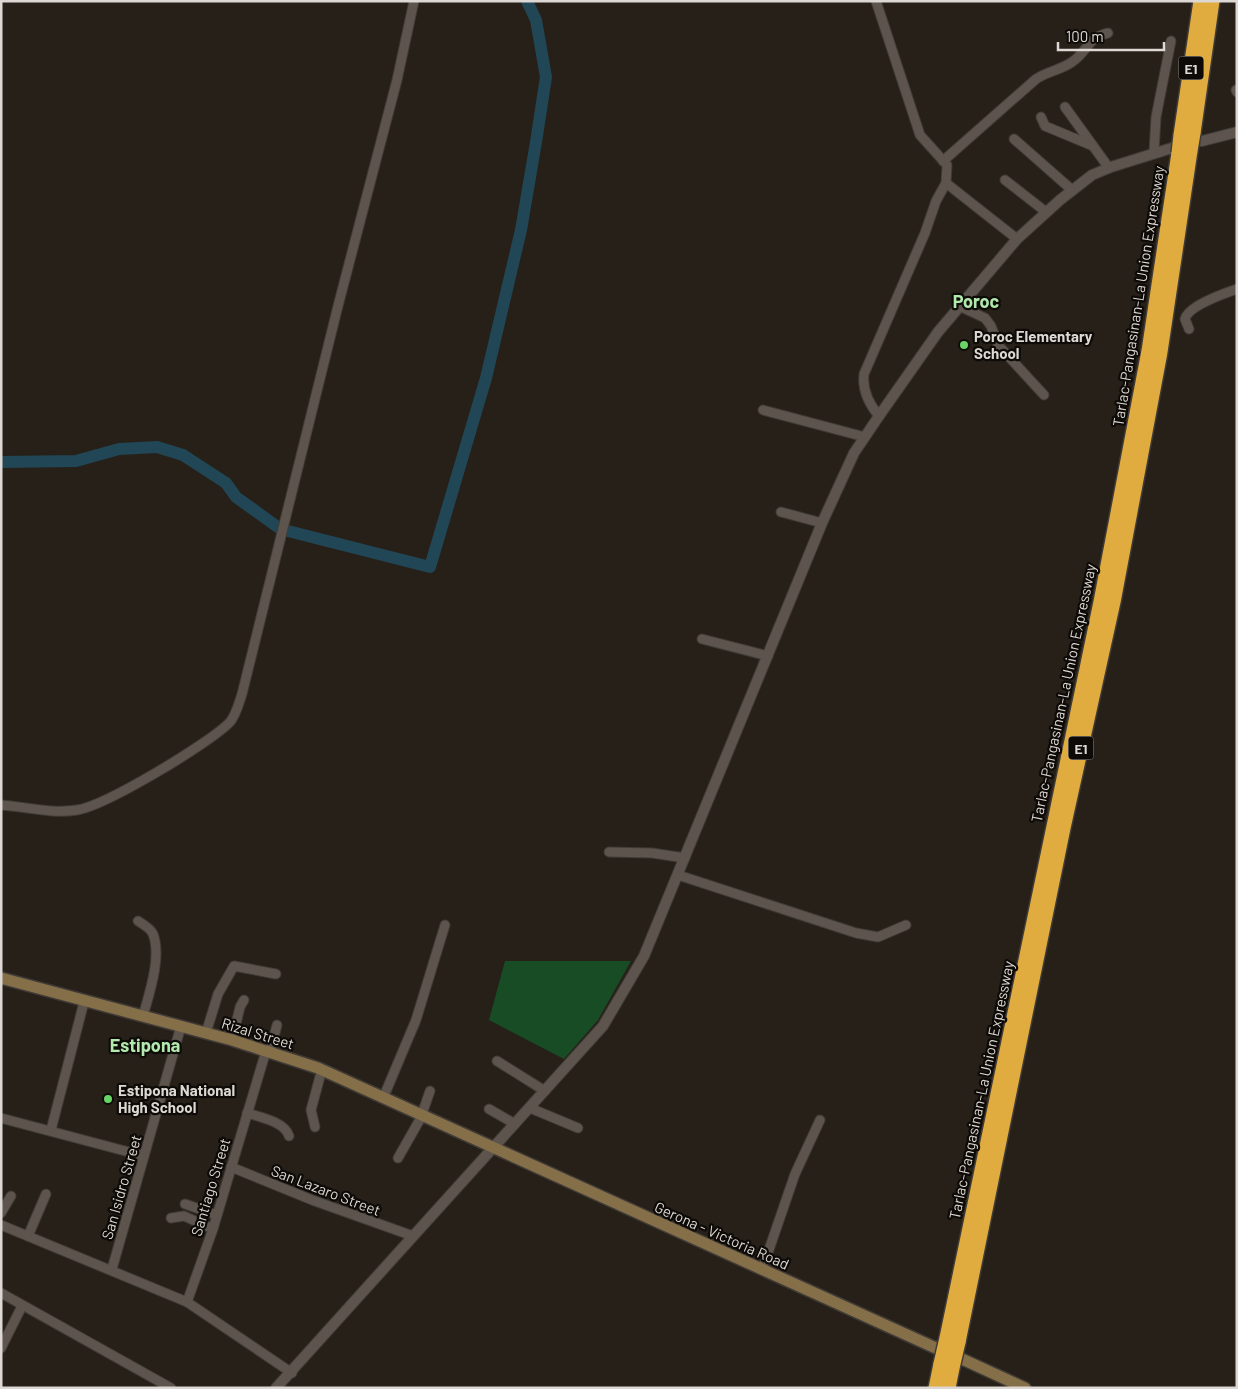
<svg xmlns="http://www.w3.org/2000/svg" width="1238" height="1389" font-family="Barlow,sans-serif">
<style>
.green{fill:#174c25}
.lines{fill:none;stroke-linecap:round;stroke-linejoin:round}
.river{stroke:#214655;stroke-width:12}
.minor-casing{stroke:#403b36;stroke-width:11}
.tertiary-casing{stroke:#403b36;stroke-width:12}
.secondary-casing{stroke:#403b36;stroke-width:14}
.motorway-casing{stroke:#403b36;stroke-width:18}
.minor{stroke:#5d554d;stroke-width:9}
.tertiary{stroke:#5d554d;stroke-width:10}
.secondary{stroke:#856f49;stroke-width:11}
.motorway{stroke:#e1ac3f;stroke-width:15}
.motorway-bridge-casing{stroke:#403b36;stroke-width:18;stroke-linecap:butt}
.motorway-bridge{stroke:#e1ac3f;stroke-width:15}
.poi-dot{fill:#67d465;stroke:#0d0a07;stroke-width:2}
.labels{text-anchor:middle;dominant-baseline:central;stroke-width:4.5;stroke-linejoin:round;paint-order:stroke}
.shield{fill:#0d0a07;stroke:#9f9a96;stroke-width:1}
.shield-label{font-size:14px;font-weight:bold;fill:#ddd8d3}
.street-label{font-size:15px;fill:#ddd8d3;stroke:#0d0a07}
.poi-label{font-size:15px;font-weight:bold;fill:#ddd8d3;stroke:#0d0a07;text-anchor:start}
.quarter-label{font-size:18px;font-weight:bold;fill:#b1e9ad;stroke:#0d0a07}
</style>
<rect width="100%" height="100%" fill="#262019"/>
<!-- green -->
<path class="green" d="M505,961H631L598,1020L564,1059L489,1020Z"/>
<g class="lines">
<!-- river -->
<g class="river">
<path d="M1,462L76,461L119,449L157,447L183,455L226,483L236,497L279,528"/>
<path d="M288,531L430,567L486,378L521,230L536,142L546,77L536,20L527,1"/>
</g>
<defs>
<g id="minor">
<path d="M876,1L920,135L947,165L946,183L936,201L925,233L864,374C862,390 869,404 879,416"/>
<path d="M1236,90L1237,92"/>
<path d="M1065,107L1109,168"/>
<path d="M1041,117L1045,126L1093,146"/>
<path d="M1014,139L1072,190"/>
<path d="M1154,152L1156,117L1171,41"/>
<path d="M943,161L1036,79C1048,71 1061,70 1072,62C1088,51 1087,38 1108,33"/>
<path d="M1005,180L1046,212"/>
<path d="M946,183L1017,239"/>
<path d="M959,306L985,318L991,326L998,345L1044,395"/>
<path d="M1189,329L1185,319C1188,306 1225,293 1237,289"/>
<path d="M763,410L865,437"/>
<path d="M781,512L822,523"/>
<path d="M702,639L768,656"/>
<path d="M1,805C27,807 52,814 77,810C105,806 210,743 230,722C236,715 239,703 242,694L338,306L397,80L414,1"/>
<path d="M609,852L652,853L685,858"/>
<path d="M678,875L856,933L878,937L906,925"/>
<path d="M138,921C143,924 151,929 153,934C162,957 149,994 143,1016"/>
<path d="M206,1033L218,994L234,966L276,974"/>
<path d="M232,1040L240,1007L244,1000"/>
<path d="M270,1052L277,1025"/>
<path d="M497,1061L545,1091"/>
<path d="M384,1096L416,1020L445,925"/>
<path d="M530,1108L578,1128"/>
<path d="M489,1109L515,1124"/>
<path d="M247,1113C260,1117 285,1122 289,1136"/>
<path d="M422,1114L430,1091"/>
<path d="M1,1118L144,1156"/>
<path d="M315,1127L311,1110L322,1069"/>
<path d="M51,1130L84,1002"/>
<path d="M398,1158L423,1114"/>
<path d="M231,1167L312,1200L413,1236"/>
<path d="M185,1204L217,1215"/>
<path d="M1,1213L11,1196"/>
<path d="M171,1218L184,1216L213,1229"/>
<path d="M1,1225L187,1302L292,1373"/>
<path d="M28,1236L46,1194"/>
<path d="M112,1269L181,1026"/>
<path d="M762,1270L795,1174L820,1120"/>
<path d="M1,1293L171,1388"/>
<path d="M187,1302L213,1229L266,1051"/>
<path d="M1,1348L22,1306"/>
</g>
<g id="tertiary">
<path d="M1202,141L1237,132"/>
<path d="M276,1388L603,1026L644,956L822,523L854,453L879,416L938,332L1017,239L1060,200L1092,175L1111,167L1175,147"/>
</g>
<g id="secondary">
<path d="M1,978L232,1040L318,1068L938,1349"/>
<path d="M962,1359L1025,1388"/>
</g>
<g id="motorway">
<path d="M1193,133L1212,1"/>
<path d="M1181,135L1201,1"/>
<path d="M947,1338L1101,602L1149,351L1179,153"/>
<path d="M958,1342L1063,828L1113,602L1160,352L1190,151"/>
<path d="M936,1388L941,1364"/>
<path d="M948,1388L952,1368"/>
</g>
</defs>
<!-- minor casing -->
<use href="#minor" class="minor-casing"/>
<!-- tertiary casing -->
<use href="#tertiary" class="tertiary-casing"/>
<!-- secondary casing -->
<use href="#secondary" class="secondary-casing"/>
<!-- motorway casing -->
<use href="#motorway" class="motorway-casing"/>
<!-- minor -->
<use href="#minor" class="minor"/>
<!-- tertiary -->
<use href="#tertiary" class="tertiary"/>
<!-- secondary -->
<use href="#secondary" class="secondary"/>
<!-- motorway -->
<use href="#motorway" class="motorway"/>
<defs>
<g id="motorway-bridge">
<path d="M1190,151L1193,133"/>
<path d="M1179,153L1181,135"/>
<path d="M941,1364L947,1338"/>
<path d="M952,1368L958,1342"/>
</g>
</defs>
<!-- motorway-bridge casing -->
<use href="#motorway-bridge" class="motorway-bridge-casing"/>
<!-- motorway-bridge -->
<use href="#motorway-bridge" class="motorway-bridge"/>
</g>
<!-- markers -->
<g class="poi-dot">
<circle cx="964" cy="345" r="5"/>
<circle cx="108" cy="1099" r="5"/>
</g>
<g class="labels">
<!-- shield labels -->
<g class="shield">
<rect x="1178.5" y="56.5" width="25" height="23" rx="4"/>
<rect x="1068.5" y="736.5" width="25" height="23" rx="4"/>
</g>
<g class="shield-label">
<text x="1191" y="68">E1</text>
<text x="1081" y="748">E1</text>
</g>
<!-- street labels -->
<g class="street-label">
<text transform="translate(1138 296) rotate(-81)">Tarlac-Pangasinan-La Union Expressway</text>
<text transform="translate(1063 693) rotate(-78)">Tarlac-Pangasinan-La Union Expressway</text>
<text transform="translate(258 1033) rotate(17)">Rizal Street</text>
<text transform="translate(981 1090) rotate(-78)">Tarlac-Pangasinan-La Union Expressway</text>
<text transform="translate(121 1187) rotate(-74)">San Isidro Street</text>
<text transform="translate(210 1187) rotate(-73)">Santiago Street</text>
<text transform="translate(326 1190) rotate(21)">San Lazaro Street</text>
<text transform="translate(722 1235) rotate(24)">Gerona - Victoria Road</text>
</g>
<!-- poi labels -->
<g class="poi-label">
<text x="974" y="336">Poroc Elementary<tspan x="974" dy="17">School</tspan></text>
<text x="118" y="1090">Estipona National<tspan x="118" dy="17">High School</tspan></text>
</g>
<!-- quarter labels -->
<g class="quarter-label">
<text x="976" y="301">Poroc</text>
<text x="145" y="1045">Estipona</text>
</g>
</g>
<!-- border -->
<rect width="1238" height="1389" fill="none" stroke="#ddd8d3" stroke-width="5"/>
<!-- scale -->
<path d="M1058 42v8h106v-8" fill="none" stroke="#ddd8d3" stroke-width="2.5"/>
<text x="1066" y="42" font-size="15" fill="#ddd8d3" stroke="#0d0a07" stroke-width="4" paint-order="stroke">100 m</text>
</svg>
